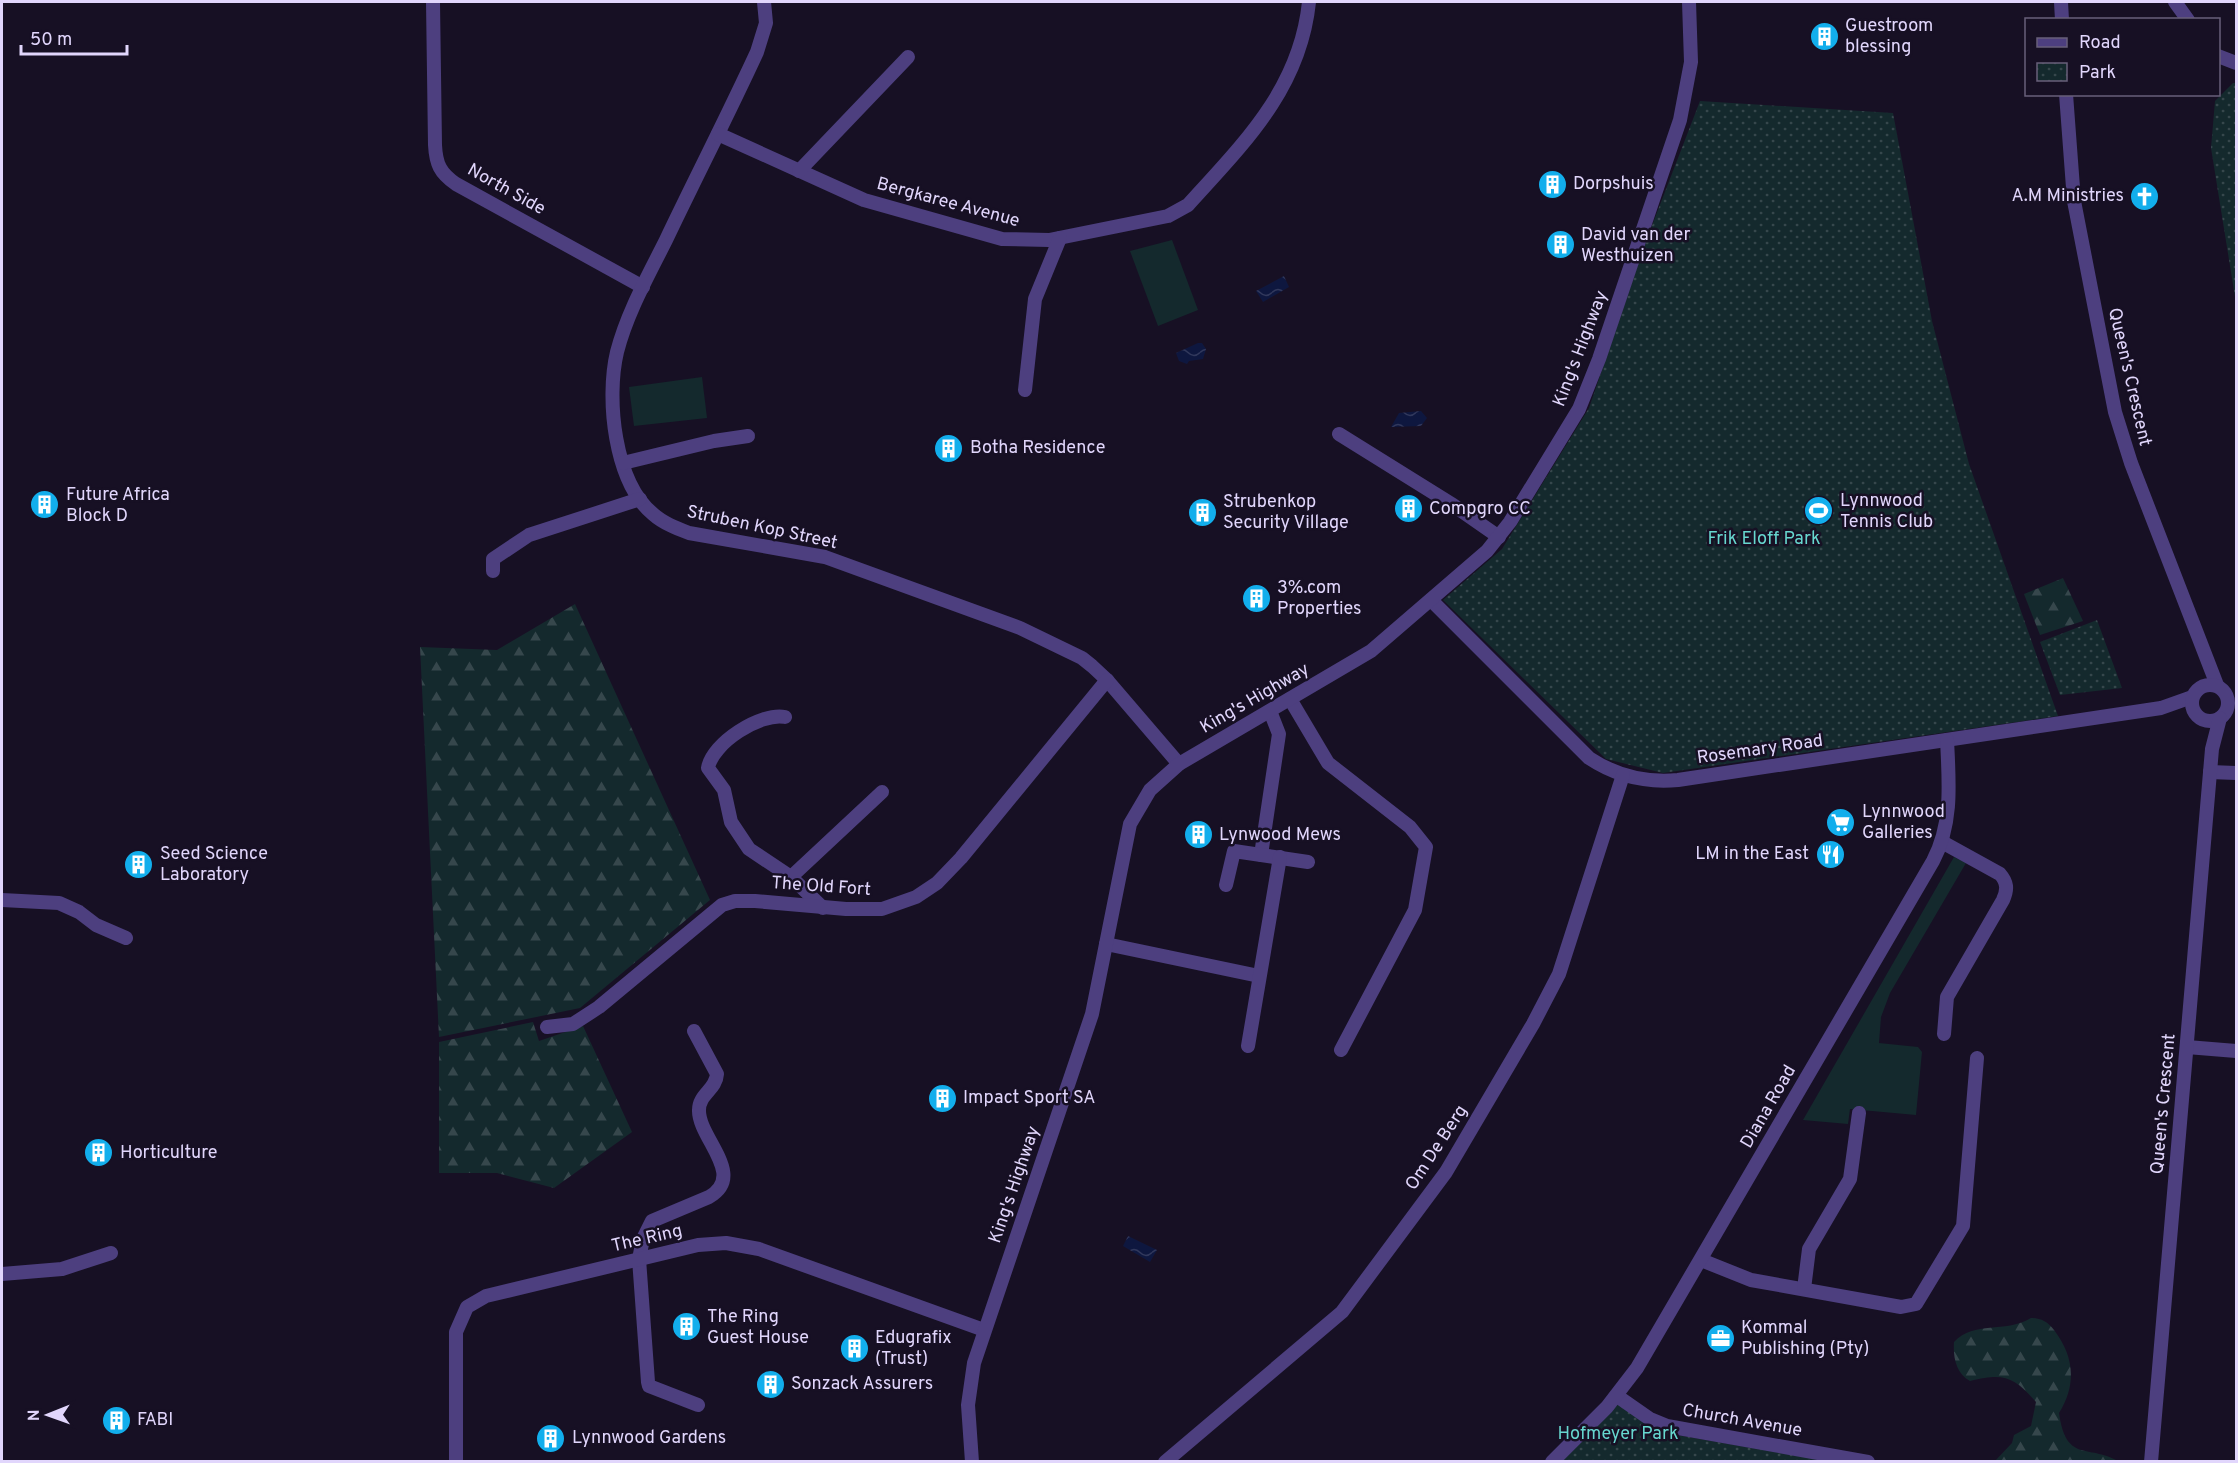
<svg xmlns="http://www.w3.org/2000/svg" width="2238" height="1463" font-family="Overpass,sans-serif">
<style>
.grass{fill:#14292d}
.forest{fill:url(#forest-firs)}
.park{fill:url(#park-dots)}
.water{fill:url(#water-waves)}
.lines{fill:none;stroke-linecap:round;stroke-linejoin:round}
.minor{stroke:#4d3f7f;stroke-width:14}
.labels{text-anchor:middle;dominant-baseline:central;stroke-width:5;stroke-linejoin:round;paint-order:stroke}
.poi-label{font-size:18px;fill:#e1d6fc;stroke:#171024;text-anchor:start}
.street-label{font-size:18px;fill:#e1d6fc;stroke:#171024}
.park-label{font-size:18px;fill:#67d7cf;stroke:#171024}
</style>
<defs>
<pattern id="forest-firs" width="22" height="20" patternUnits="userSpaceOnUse" patternTransform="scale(1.5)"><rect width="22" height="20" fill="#14292d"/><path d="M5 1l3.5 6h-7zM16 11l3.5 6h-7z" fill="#36474c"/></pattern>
<pattern id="park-dots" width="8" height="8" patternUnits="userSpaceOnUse" patternTransform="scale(1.5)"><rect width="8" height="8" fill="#14292d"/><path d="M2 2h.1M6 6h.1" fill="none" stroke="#36474c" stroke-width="1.8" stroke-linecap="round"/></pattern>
<pattern id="water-waves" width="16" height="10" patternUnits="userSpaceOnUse" patternTransform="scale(1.5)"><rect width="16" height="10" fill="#0e173f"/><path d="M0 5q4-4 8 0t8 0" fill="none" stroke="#31385c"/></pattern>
</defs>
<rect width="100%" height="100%" fill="#171024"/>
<!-- grass -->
<g class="grass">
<path d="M1172,240L1198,310L1158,326L1130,251Z"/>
<path d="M702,377L707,418L634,426L629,387Z"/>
<path d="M1954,857L1966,863L1890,993L1881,1017L1879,1043L1918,1047L1922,1052L1916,1115L1850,1109L1848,1124L1803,1120Z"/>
</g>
<!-- forest -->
<g class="forest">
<path d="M2063,578L2083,621L2040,635L2024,594Z"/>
<path d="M575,604L710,900L580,1008L439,1037L420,647L497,650Z"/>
<path d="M533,1022L539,1041L583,1026L632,1132L554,1188L497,1173H439V1042Z"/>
<path d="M2031,1318C2041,1318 2048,1322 2054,1330C2074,1356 2077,1384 2059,1413C2066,1463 2087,1444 2118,1461H1995L2012,1443L2014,1435L2031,1426L2036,1402C2013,1376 2004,1373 1970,1381C1956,1373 1953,1358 1954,1342C1975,1320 2004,1334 2031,1318Z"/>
</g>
<!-- park -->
<g class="park">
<path d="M2233,83H2236V303L2211,148L2215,101Z"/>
<path d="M1700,101L1893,113L1932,321L1969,464L2058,716L1663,773L1606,759L1443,600L1502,549L1589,408L1646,241Z"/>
<path d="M2097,620L2122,688L2060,695L2040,642Z"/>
<path d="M1617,1396L1659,1432L1828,1461L1546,1462Z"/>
</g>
<!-- water -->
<g class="water">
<path d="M1284,276L1289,287L1263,302L1256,291Z"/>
<path d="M1198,343H1202L1206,349L1203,359L1189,361L1187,364L1179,361L1176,353Z"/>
<path d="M1421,411L1427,418L1421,426L1391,427L1399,413Z"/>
<path d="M1128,1236L1157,1250L1150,1262L1123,1246Z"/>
</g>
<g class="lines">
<!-- minor -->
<g class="minor">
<path d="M433,2L435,145C436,164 440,173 456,184L643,287"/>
<path d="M764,2L766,23L757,52C728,115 696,177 666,240C648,276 627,313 617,352C606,398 614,482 653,514C663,523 676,528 689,533L825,557L1020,628L1082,658L1092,666L1107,680L1179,764"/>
<path d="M2061,2L2062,20"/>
<path d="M2175,2L2188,20"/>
<path d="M2218,56L2236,63"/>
<path d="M2066,94L2074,201L2115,412L2131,463L2217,685"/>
<path d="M718,134L864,200L1002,239L1049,240L1168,216L1188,205C1244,143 1300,89 1309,2"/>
<path d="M799,171L908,57"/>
<path d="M1025,390L1035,299L1060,238"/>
<path d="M1339,434L1453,505L1499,537"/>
<path d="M623,463L714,441L748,436"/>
<path d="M493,571V559L529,535L640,499"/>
<path d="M1431,600L1589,758C1616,776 1646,783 1678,780L2161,708L2192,697"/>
<circle cx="2210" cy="703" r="18"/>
<path d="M1290,699L1328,763L1410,827L1426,847L1415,910L1341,1050"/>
<path d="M785,717C761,712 712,743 708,768L724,790L731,822L749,849L791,877L823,908"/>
<path d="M2210,772L2236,773"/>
<path d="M1942,842L2000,874C2007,882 2008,889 2003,900L1947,997L1944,1034"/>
<path d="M1261,855L1279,734L1270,711"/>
<path d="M791,877L882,792"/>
<path d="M1226,885L1234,851L1308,862"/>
<path d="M2,900L59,903L79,912L96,925L126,938"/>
<path d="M1106,944L1259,976"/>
<path d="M547,1027L573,1024L599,1007L722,905L735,901H755L846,909H882L916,897L937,883L961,858L1107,680"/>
<path d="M694,1031L717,1074C716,1090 699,1094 699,1110C698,1138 747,1175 709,1197L652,1221L643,1239L639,1259L648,1382L649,1386L698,1405"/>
<path d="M1248,1046L1280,857"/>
<path d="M2187,1047L2236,1051"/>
<path d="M1701,1260L1751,1280L1901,1307L1916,1304L1963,1226L1977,1058"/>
<path d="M2,1274L62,1269L111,1253"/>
<path d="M1804,1289L1809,1249L1850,1179L1859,1113"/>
<path d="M1617,1396L1650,1419L1667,1426L1868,1462"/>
<path d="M456,1462V1332L467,1307L486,1296L698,1245L726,1243L759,1249L984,1330"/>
<path d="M972,1462L968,1405L974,1363L1092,1014L1130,824L1150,790L1179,764L1371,651L1487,551L1510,522L1579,409L1599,359L1680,120L1691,62L1689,2"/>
<path d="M1165,1462L1342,1312L1446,1172L1533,1024L1559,974L1623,775"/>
<path d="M1552,1462L1607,1407L1637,1368L1933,861C1953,823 1949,782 1947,740"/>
<path d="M2151,1462L2212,749L2220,718"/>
</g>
</g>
<!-- icons -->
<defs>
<symbol id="building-disc" viewBox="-11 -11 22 22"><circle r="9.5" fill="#12aeec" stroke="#171024"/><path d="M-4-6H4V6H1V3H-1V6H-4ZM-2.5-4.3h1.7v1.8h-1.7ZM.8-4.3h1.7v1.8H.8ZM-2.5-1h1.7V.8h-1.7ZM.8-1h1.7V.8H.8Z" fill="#fff"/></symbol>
<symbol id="church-disc" viewBox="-11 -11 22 22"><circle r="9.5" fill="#12aeec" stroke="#171024"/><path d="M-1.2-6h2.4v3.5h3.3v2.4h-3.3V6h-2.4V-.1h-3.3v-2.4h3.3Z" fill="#fff"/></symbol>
<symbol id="stadium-disc" viewBox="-11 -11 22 22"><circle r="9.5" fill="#12aeec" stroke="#171024"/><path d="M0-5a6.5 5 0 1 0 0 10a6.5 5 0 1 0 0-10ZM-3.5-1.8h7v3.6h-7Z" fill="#fff"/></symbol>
<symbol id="supermarket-disc" viewBox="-11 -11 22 22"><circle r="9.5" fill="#12aeec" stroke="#171024"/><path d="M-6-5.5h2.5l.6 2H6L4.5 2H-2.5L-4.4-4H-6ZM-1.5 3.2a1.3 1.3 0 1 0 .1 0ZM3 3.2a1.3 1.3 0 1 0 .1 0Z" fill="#fff"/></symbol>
<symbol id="restaurant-disc" viewBox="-11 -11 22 22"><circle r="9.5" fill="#12aeec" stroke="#171024"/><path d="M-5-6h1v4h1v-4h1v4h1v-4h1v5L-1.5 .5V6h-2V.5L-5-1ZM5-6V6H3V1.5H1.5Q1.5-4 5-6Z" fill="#fff"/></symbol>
<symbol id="office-disc" viewBox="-11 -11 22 22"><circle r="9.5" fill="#12aeec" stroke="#171024"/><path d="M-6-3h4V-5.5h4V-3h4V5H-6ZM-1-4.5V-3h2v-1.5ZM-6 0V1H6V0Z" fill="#fff"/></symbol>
</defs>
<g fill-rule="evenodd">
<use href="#building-disc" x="1808" y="20" width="33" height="33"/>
<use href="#building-disc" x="1536" y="168" width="33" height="33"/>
<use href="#church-disc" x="2128" y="180" width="33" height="33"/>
<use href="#building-disc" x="1544" y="228" width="33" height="33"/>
<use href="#building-disc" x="932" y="432" width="33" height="33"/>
<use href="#building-disc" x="28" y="488" width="33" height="33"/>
<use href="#building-disc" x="1392" y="492" width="33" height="33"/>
<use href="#stadium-disc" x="1802" y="494" width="33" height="33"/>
<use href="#building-disc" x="1186" y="496" width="33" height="33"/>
<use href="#building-disc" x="1240" y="582" width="33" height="33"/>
<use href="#supermarket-disc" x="1824" y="806" width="33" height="33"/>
<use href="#building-disc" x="1182" y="818" width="33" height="33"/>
<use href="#restaurant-disc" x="1814" y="838" width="33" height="33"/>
<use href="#building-disc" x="122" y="848" width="33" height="33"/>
<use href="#building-disc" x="926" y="1082" width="33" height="33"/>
<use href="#building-disc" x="82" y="1136" width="33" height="33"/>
<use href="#building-disc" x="670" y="1310" width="33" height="33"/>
<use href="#office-disc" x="1704" y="1322" width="33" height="33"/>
<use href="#building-disc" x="838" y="1332" width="33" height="33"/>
<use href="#building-disc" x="754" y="1368" width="33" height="33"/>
<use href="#building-disc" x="100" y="1404" width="33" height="33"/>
<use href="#building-disc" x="534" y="1422" width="33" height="33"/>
</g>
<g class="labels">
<!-- poi labels -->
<g class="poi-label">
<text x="1845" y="26">Guestroom<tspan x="1845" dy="21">blessing</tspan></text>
<text x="1573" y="184">Dorpshuis</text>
<text x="2124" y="196" text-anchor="end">A.M Ministries</text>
<text x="1581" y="235">David van der<tspan x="1581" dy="21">Westhuizen</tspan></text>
<text x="970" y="448">Botha Residence</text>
<text x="66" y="495">Future Africa<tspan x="66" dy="21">Block D</tspan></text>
<text x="1840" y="501">Lynnwood<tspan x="1840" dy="21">Tennis Club</tspan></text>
<text x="1223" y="502">Strubenkop<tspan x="1223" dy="21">Security Village</tspan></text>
<text x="1429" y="509">Compgro CC</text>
<text x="1277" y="588">3%.com<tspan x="1277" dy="21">Properties</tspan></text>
<text x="1862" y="812">Lynnwood<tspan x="1862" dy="21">Galleries</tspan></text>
<text x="1219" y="835">Lynwood Mews</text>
<text x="160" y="854">Seed Science<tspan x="160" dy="21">Laboratory</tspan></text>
<text x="1809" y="854" text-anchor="end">LM in the East</text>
<text x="963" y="1098">Impact Sport SA</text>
<text x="120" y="1153">Horticulture</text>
<text x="707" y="1317">The Ring<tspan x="707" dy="21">Guest House</tspan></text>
<text x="1741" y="1328">Kommal<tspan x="1741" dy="21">Publishing (Pty)</tspan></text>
<text x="875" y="1338">Edugrafix<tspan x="875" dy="21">(Trust)</tspan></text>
<text x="791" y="1384">Sonzack Assurers</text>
<text x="137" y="1420">FABI</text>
<text x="572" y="1438">Lynnwood Gardens</text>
</g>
<!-- street labels -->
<g class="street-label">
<text transform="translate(506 190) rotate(29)">North Side</text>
<text transform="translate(948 203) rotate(15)">Bergkaree Avenue</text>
<text transform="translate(1581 349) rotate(-69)">King's Highway</text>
<text transform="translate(2129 377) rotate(77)">Queen's Crescent</text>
<text transform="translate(762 528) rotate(12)">Struben Kop Street</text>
<text transform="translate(1255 699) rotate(-30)">King's Highway</text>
<text transform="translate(1760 750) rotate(-8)">Rosemary Road</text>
<text transform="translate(821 887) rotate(4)">The Old Fort</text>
<text transform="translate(2164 1104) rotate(-85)">Queen's Crescent</text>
<text transform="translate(1769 1107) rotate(-60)">Diana Road</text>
<text transform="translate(1437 1148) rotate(-57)">Om De Berg</text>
<text transform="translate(1015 1185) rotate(-71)">King's Highway</text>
<text transform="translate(647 1239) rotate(-13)">The Ring</text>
<text transform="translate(1742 1421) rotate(10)">Church Avenue</text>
</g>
<!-- park labels -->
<g class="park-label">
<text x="1764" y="539">Frik Eloff Park</text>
<text x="1618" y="1434">Hofmeyer Park</text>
</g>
</g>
<!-- border -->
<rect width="2238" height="1463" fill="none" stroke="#e1d6fc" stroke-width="6"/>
<!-- legend -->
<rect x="2025" y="18" width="195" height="78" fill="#171024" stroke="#685f7a" stroke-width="1.5"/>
<rect x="2037" y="38" width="30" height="9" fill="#4d3f7f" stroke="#685f7a" stroke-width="1.5"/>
<text x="2079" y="48" font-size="18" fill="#e1d6fc">Road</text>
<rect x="2037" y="63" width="30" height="18" fill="url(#park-dots)" stroke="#685f7a" stroke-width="1.5"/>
<text x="2079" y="78" font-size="18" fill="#e1d6fc">Park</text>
<!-- north arrow -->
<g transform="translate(48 1415) rotate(269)" stroke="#171024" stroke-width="4.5" paint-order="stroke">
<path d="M0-4.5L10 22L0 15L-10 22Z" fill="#e1d6fc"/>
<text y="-9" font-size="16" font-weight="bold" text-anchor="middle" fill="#e1d6fc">N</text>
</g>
<!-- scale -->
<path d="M21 45v9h106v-9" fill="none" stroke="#e1d6fc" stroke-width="3"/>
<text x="30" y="45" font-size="18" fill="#e1d6fc" stroke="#171024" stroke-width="4.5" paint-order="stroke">50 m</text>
</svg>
